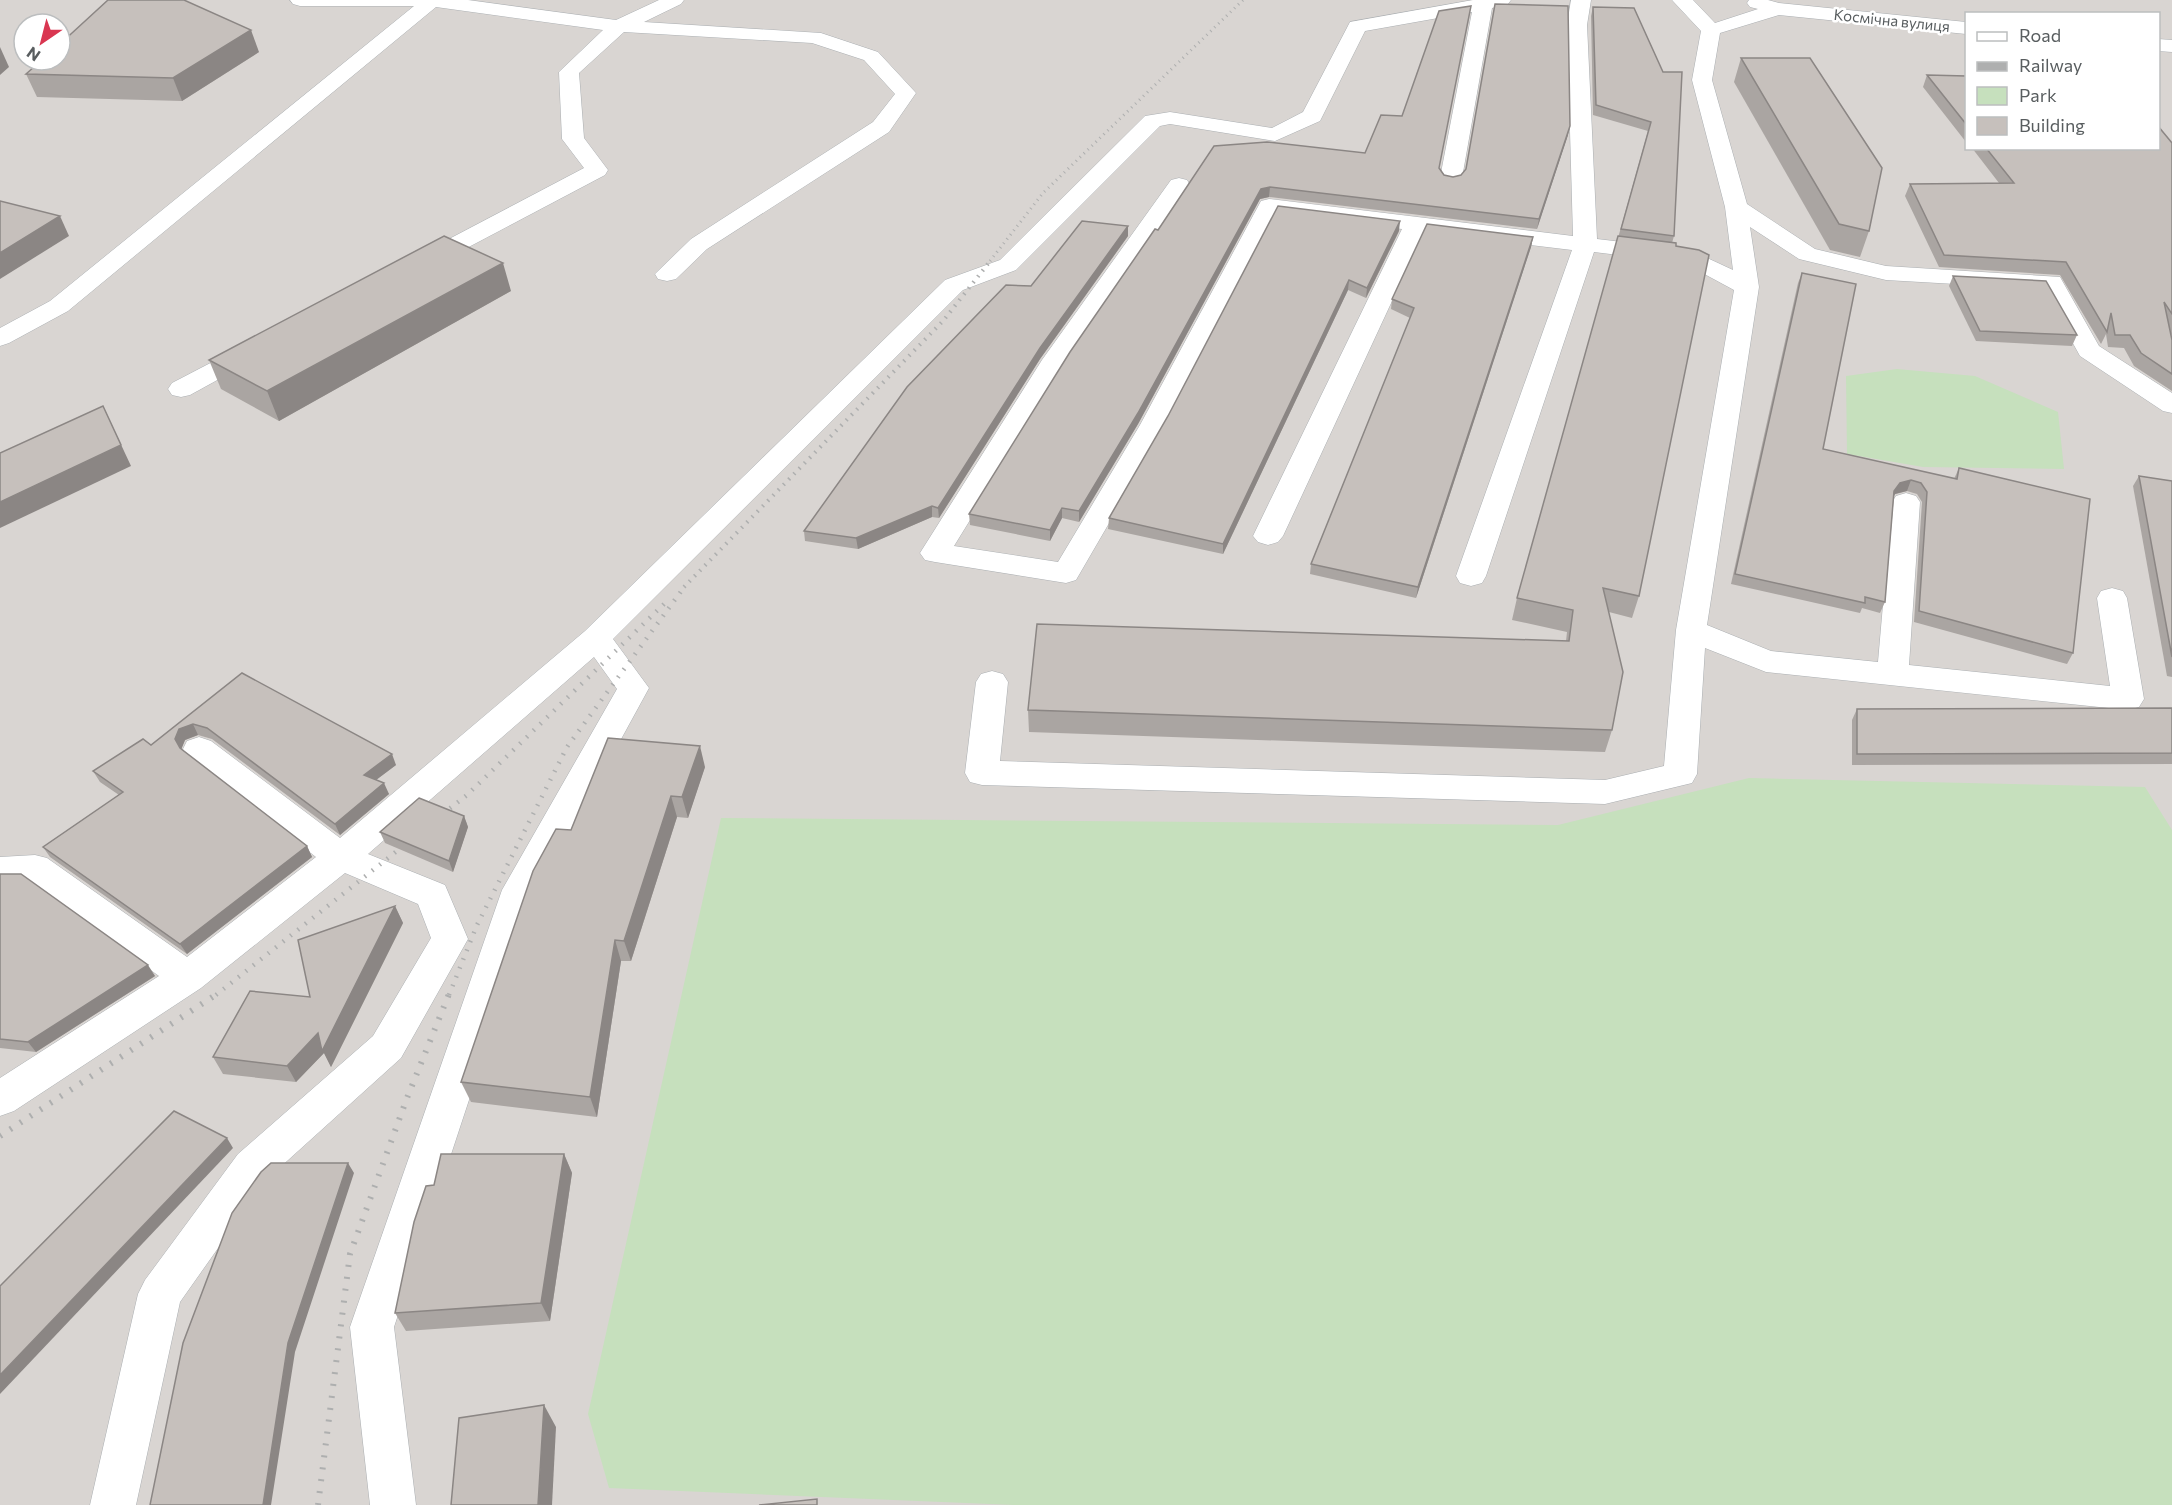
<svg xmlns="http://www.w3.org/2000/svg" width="2172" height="1505" font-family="Commissioner,sans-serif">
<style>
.industrial{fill:#d9d5d2;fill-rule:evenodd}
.green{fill:#c6e0bd}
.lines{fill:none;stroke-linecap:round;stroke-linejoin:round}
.minor-casing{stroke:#abafb2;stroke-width:1}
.minor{fill:#fff;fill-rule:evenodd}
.rail-far3{stroke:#aeafaf;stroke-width:3;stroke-dasharray:1 4.5;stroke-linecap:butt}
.rail-far2{stroke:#aeafaf;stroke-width:4;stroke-dasharray:1.5 6;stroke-linecap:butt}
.rail-far1{stroke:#aeafaf;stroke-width:4.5;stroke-dasharray:1.5 8;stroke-linecap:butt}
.rail{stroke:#aeafaf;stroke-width:6;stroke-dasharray:2 10;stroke-linecap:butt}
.wall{fill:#aaa5a2}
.shaded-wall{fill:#8b8684}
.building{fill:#c6c0bc;stroke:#8b8684;stroke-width:1.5}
.labels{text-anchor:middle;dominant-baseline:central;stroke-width:5;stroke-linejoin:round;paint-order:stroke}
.far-street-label{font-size:15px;fill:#585d5f;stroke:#fff}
</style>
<rect width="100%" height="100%" fill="#eae5e0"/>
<!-- industrial -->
<path class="industrial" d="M0,0H2172V1505H0ZM1966,14H2158V148H1966ZM24,24H60V60H24Z"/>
<!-- green -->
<g class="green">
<path d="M1897,369L1975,376L2058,412L2064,469L1923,467L1847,454L1846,376Z"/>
<path d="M1749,778L2145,787L2172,830V1505H1014L609,1488L588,1414L721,818L1558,825Z"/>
</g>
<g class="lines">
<defs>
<g id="minor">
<path d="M290,0H468L616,20L659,0H684L681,4L644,22L821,33L878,52L916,93L889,132L707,249L676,279L667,281L658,279L655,274L691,239L873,122L895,94L864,60L812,43L624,32L579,73L584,138L608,170L605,175L427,269L419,271L411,269L407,264L411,259L584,168L562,139L559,72L603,30L436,7L68,311L9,343L0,346V328L50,301L414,6H300L293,4Z"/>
<path d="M1473,0H1511L1508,4L1492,8L1462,178L1459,183L1451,185L1443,183L1440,178L1472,12L1365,31L1320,121L1275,141L1170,124L1160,126L1016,270L963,290L613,639L649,688L538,891L394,1327L416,1505H370L350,1327L502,890L617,689L594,657L368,854L445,885L468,939L401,1058L266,1180L180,1302L136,1505H90L138,1294L145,1280L238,1154L373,1036L431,938L418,904L345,873L201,988L14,1111L0,1116V1078L159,976L29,882L0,883V857L35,855L47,858L187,957L316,857L187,757L183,749L187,741L199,737L211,741L340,838L585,631L945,280L1000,260L1145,116L1170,112L1272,128L1303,112L1350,22Z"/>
<path d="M1571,0H1591L1587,25L1597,239L1690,250L1733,270L1725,207L1692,80L1701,31L1672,0H1693L1715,23L1758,9L1750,7L1747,3L1749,0H1768L1779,3L1966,22V34L1779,15L1720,33L1712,80L1747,204L1815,249L1886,266L2060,277L2099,346L2172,393V413L2163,411L2080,356L2043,289L1886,280L1799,259L1750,227L1759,287L1707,625L1771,651L1878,662L1892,502L1896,496L1906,493L1916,496L1920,502L1909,665L2110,686L2097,598L2101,591L2112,588L2123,591L2127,598L2144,699L2139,707L2128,710L1766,672L1705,648L1697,774L1692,783L1605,804L982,785L970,782L965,773L976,682L981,674L992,671L1003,674L1008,682L1000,761L1605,780L1664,766L1676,630L1734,290L1684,263L1594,252L1486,576L1482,583L1471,586L1460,583L1456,576L1572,250L1424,232L1283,536L1278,542L1268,545L1258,542L1253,536L1402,229L1276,214L1166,425L1076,580L1066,583L935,562L925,560L920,553L1042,360L1171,180L1179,178L1187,180L1190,185L1068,361L954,546L1058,562L1140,425L1261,201L1269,199L1573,236L1567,25Z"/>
<path d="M2158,39L2172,40V52L2158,51Z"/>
<path d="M254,342L263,345L267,350L263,355L190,395L181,397L172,395L168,389L172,383L245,345Z"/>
</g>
</defs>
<!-- minor casing -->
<use href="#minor" class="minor-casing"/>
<!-- minor -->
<use href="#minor" class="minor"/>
<!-- rail-far3 -->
<path class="rail-far3" d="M990,261L1043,193L1243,0"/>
<!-- rail-far2 -->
<path class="rail-far2" d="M684,587L943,321L991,260"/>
<!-- rail-far1 -->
<g class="rail-far1">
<path d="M435,820L467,795L664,604"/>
<path d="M216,995L412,839"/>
<path d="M449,995L477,925L567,747L685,586"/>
</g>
<!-- rail -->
<g class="rail">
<path d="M0,1136L217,994"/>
<path d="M318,1505L350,1254L407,1098L449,994"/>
</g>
</g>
<!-- wall -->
<g class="wall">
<path d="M1593,7L1634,8L1674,236L1672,243L1639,596L1632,618L1609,612L1612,730L1605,752L1029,732L1028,710L1566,641L1567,632L1512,620L1517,598L1648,131L1593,115L1591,16Z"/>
<path d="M259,52L182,101L37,97L26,74Z"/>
<path d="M1741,58L1869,231L1860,257L1830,250L1734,82Z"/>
<path d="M1927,75L1966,76V142L1923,87Z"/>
<path d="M1568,135L1537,229L1269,197L1260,199L1138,424L1079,522L1062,518L1050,541L970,525L969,514L1214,146L1440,168L1444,175L1453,177L1461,175Z"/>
<path d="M2172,143V336L2171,334L2172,340V391L2134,366L2124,348L2108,347L2106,334L2101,344L2060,275L1939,267L1905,196L1910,184L1999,183L1972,148H2158Z"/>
<path d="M1399,231L1366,298L1348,290L1223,554L1108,529L1109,518L1168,416Z"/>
<path d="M1128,236L1040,359L939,518L932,517L858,549L805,541L804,531L1031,286Z"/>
<path d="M1533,237L1531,247L1416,598L1310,574L1311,564L1410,318L1391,309L1392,299Z"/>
<path d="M1802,273L1823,449L1954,479L1959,468L2073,653L2067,664L1914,622L1922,502L1917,494L1907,491L1895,494L1894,496L1885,602L1880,613L1862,608L1860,613L1731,584L1798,283Z"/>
<path d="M1953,276L2077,335L2072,346L1976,341L1949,286Z"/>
<path d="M511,291L279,421L221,389L209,360Z"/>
<path d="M2139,476L2172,481V677L2167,676L2133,486Z"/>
<path d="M242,673L396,765L376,780L389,794L340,835L212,739L198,735L185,740L181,749L307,846L312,857L187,954L50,857L43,847L119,795L100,782L93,771L151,745Z"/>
<path d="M2172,708V764L1852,765V720L1857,709Z"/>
<path d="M705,767L688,818L677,817L631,961H621L597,1117L471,1102L461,1082L571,830Z"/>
<path d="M464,816L468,827L453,872L385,843L380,832Z"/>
<path d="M0,874L155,976L36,1052L0,1048Z"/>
<path d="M395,906L403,923L331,1067L324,1053L296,1082L223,1074L213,1057L310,997Z"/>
<path d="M564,1154L572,1173L550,1321L406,1331L395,1313L434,1185Z"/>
</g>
<!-- shaded-wall -->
<g class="shaded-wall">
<path d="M251,30L259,52L182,101L173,78Z"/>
<path d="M0,47L9,67L0,75Z"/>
<path d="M1570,126L1568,135L1537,229L1539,219Z"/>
<path d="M1270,187L1269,197L1260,199L1138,424L1079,522V511L1261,189Z"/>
<path d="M60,216L69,236L0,279V253Z"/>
<path d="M1400,221L1399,231L1366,298L1367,288Z"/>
<path d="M1128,226V236L1040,359L939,518L938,508L1040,348Z"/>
<path d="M1533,237L1531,247L1416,598L1418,587Z"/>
<path d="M503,263L511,291L279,421L267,391Z"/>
<path d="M1349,280L1348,290L1223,554V544Z"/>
<path d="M103,406L131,466L0,528V502Z"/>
<path d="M1911,480L1907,491L1895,494L1890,502L1894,491L1900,483Z"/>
<path d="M932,506V517L858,549L856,538Z"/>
<path d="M1062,508V518L1050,541V530Z"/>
<path d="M193,724L198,735L185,740L181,750L175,739L179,729Z"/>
<path d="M700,746L705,767L688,818L682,797Z"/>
<path d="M392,754L396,765L368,786L364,775Z"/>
<path d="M384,783L389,794L340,835L335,824Z"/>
<path d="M671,796L677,817L631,961L624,941Z"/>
<path d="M464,816L468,827L453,872L449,861Z"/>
<path d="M307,846L312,857L187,954L180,944Z"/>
<path d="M395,906L403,923L331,1067L324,1053L296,1082L287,1066Z"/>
<path d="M615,940L621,961L597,1117L590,1097Z"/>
<path d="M148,965L155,976L36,1052L28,1042Z"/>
<path d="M227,1138L233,1148L0,1394V1375Z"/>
<path d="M564,1154L572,1173L550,1321L541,1303Z"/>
<path d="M348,1163L354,1173L295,1352L271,1505H263L288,1343Z"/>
<path d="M544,1405L556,1427L552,1505H538Z"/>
</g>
<!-- building -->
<g class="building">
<path d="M108,0H184L251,30L173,78L26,74L42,60H60V44Z"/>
<path d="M1495,4L1568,6L1570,126L1539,219L1270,187L1261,189L1138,413L1079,511L1062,508L1050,530L969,514L1070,352L1155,229L1158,230L1214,146L1267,142L1365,153L1381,115L1402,116L1439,11L1471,6L1439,168L1444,175L1453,177L1461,175L1466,169Z"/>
<path d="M1593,7L1634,8L1663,72H1682L1674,236L1621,229L1651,122L1596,105Z"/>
<path d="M1741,58H1810L1882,168L1869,231L1839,224Z"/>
<path d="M1927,75L1966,76V124Z"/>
<path d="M2158,126L2172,143V314L2164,302L2172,340V374L2141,353L2130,335H2115L2111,313L2107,332L2066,262L1944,255L1910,184L2014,183L1986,148H2158Z"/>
<path d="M0,201L60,216L0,253Z"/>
<path d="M1278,206L1400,221L1367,288L1349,280L1223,544L1109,518L1168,416Z"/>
<path d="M1082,221L1128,226L1040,348L938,508L932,506L856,538L804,531L907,387L1006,285L1031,286Z"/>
<path d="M1427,224L1533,237L1418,587L1311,564L1414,308L1392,299Z"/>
<path d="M444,236L503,263L267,391L209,360Z"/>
<path d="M1618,236L1676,243V246L1699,250L1709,255L1639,596L1603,588L1623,672L1612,730L1028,710L1037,624L1569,641L1573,610L1517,598Z"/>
<path d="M1802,273L1856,284L1823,449L1957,479L1959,468L2090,499L2073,653L1919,611L1927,492L1921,483L1911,480L1900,483L1894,491L1885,602L1865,597V603L1735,574Z"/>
<path d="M1953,276L2046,281L2077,335L1980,331Z"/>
<path d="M103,406L121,445L0,502V453Z"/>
<path d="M2139,476L2172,481V657Z"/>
<path d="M242,673L392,754L364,775L384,783L335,824L207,728L193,724L179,729L175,739L180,748L307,846L180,944L43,847L123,792L93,771L143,739L151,745Z"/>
<path d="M2172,708V753L1857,754V709Z"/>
<path d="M608,738L700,746L682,797L671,796L624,941L615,940L590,1097L461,1082L533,871L556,829L571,830Z"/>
<path d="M419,798L464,816L449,861L380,832Z"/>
<path d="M0,874H21L148,965L28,1042L0,1039Z"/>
<path d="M395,906L322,1051L318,1033L287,1066L213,1057L250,991L310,997L298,940Z"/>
<path d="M174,1111L227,1138L0,1375V1286Z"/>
<path d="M441,1154H564L541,1303L395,1313L414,1222L426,1186L434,1185Z"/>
<path d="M271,1163H348L288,1343L263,1505H150L183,1343L232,1213L261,1172Z"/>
<path d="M544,1405L538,1505H451L459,1418Z"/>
<path d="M817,1499V1505H759Z"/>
</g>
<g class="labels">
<!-- far-street labels -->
<g class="far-street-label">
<text transform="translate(1892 20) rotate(6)">Космічна вулиця</text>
</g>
</g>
<!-- legend -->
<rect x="1965" y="12" width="195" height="138" fill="#ffffff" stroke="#bcbebf" stroke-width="1.5"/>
<rect x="1977" y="32" width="30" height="9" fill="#ffffff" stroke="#bcbebf" stroke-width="1.5"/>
<text x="2019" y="42" font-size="18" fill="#585d5f">Road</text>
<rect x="1977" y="62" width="30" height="9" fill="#aeafaf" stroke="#bcbebf" stroke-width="1.5"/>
<text x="2019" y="72" font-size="18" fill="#585d5f">Railway</text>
<rect x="1977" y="87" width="30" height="18" fill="#c6e0bd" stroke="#bcbebf" stroke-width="1.5"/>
<text x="2019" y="102" font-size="18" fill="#585d5f">Park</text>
<rect x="1977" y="117" width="30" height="18" fill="#c6c0bc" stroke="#bcbebf" stroke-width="1.5"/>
<text x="2019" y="132" font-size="18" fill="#585d5f">Building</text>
<!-- north arrow -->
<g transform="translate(42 42) rotate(215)"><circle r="28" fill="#ffffff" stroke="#bcbebf" stroke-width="1.5"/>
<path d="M0-4.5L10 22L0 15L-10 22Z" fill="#d93651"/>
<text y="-9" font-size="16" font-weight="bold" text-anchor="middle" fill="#585d5f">N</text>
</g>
</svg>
